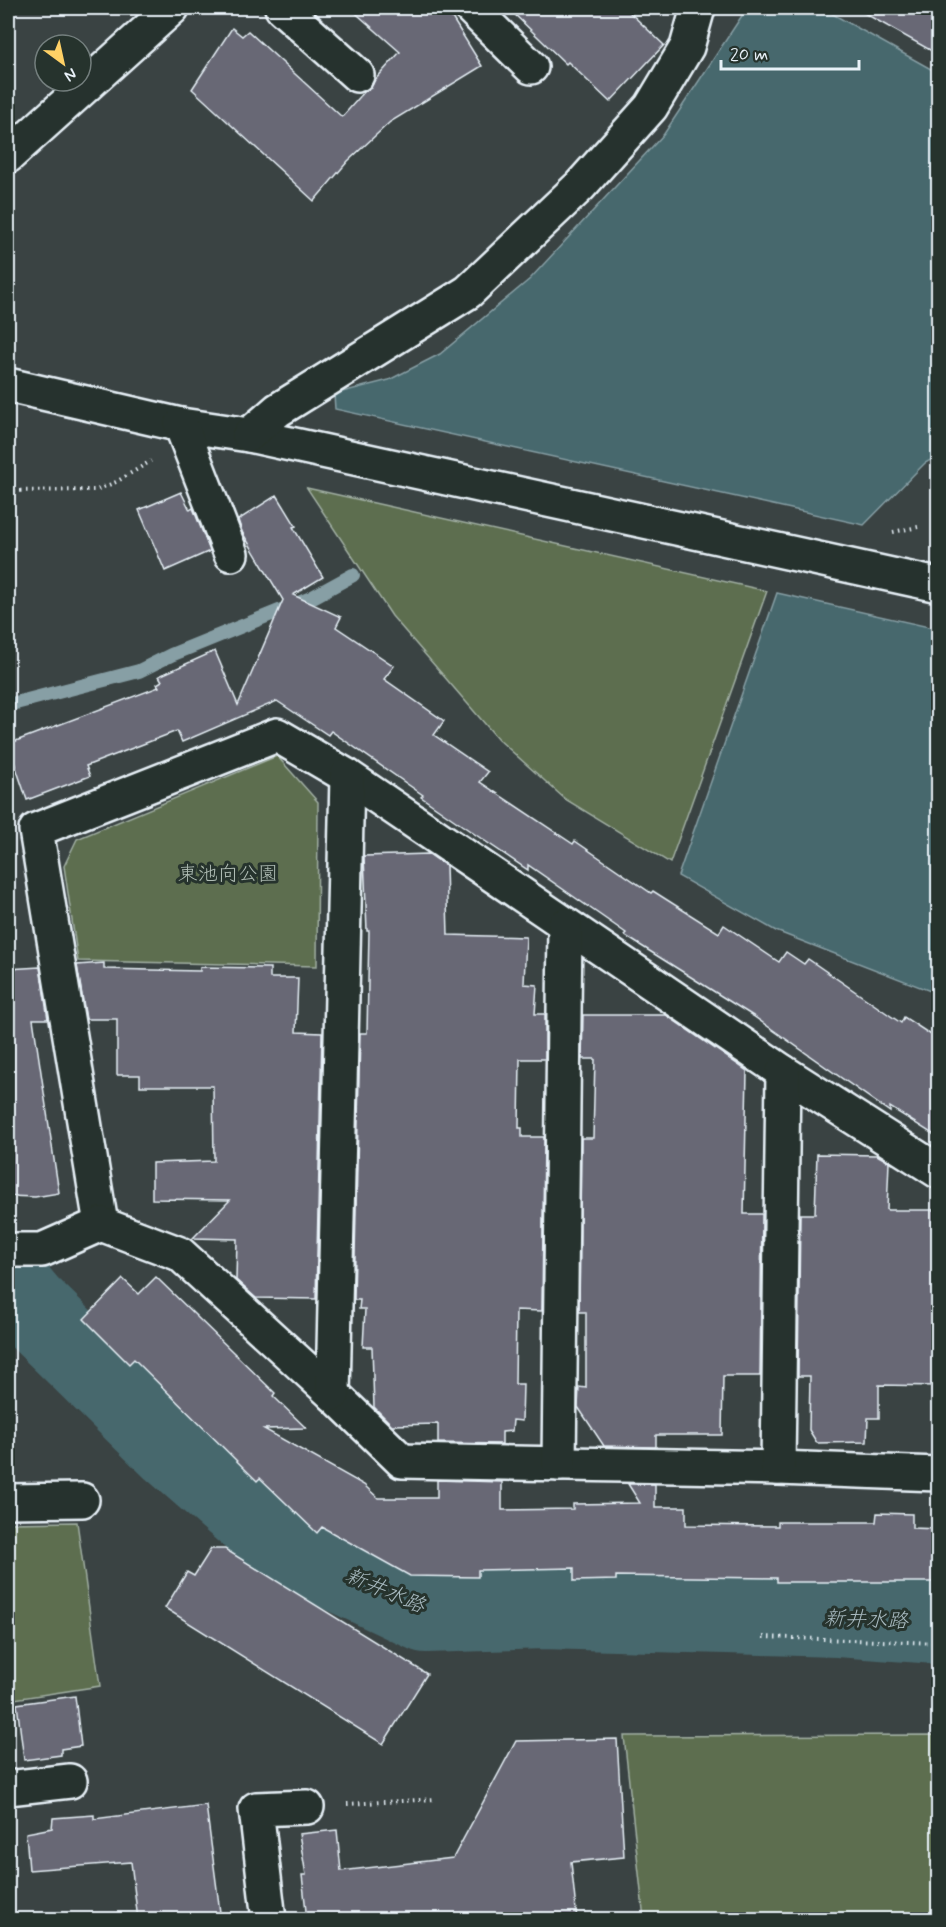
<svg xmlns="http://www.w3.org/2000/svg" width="946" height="1927" font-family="Mynerve,'Klee One',sans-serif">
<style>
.green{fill:#5d6e50;stroke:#a2b0a4;stroke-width:1.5}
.water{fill:#47686d;stroke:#879fa5;stroke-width:1.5}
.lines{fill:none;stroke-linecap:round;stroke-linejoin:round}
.stream{stroke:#879fa5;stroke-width:14}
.river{stroke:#47686d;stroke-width:82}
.building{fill:#676875;stroke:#e8f1f8;stroke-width:1.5}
.minor-casing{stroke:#e8f1f8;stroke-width:38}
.path{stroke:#e8f1f8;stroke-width:4;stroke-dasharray:1.5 4.5;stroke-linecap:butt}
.minor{stroke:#26332d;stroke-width:33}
.labels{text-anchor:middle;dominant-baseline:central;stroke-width:6;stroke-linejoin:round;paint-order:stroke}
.park-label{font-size:20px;fill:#b0bdb5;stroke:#26332d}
.water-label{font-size:21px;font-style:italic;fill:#a8bac0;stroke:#26332d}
</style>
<rect width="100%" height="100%" fill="#3a4343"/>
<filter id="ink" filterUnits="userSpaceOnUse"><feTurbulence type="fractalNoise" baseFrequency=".0167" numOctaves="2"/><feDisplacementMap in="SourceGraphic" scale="12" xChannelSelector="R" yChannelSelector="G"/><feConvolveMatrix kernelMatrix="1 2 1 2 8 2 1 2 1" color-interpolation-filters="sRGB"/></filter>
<g filter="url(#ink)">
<!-- green -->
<g class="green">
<path d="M307,488L767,591L670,863L565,799L498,739L392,616Z"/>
<path d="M277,756L318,802L317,966L78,961L64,866L77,839Z"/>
<path d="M77,1522L100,1686L8,1700V1523Z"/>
<path d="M938,1735V1919H644L624,1736Z"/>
</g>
<!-- water -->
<g class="water">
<path d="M747,8H822L938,73V456L925,463L864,525L335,409L334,394L389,380L440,354L530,279L664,134Z"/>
<path d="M777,593L938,629V994L776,931L678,876Z"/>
</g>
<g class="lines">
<!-- stream -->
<path class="stream" d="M8,705L139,671L171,655L311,598L353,575"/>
<!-- river -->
<path class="river" d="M11,1286L27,1305L173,1448L253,1518L318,1561L426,1612L543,1608L838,1616L938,1623"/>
</g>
<!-- building -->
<g class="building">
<path d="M350,8H446L482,66L390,122L348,161L314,201L192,89L232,28L242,36L248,31L342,117L365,91L371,88L374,81L400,52Z"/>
<path d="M508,8H625L664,45L610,102L568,62L566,64Z"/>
<path d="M855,8H939V55Z"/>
<path d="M181,492L190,510L193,508L210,551L165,571L139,510Z"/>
<path d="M277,495L296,526L293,527L323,577L293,595L341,617L336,627L394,666L384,679L444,721L434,735L488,772L480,782L573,844L575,841L651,893L653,891L719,933L724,925L779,962L786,952L804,964L808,959L901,1023L904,1017L939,1040V1138L890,1107V1112L753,1016L624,935L626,933L528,865V870L476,835L421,797L423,795L331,731L328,735L277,701L182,742L177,731L86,766L90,776L27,800L8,744L159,687L157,684L162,681L159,676L215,651L238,705L283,600L242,532L238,520Z"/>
<path d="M429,854L446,866L448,935L526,937L524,984L537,985L535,1014H545V1059H520L519,1128H522V1137H544L542,1311L516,1310L515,1384H523L522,1421L513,1420L512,1431L502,1432V1444L438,1443V1424L392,1425L374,1407L372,1347H363L365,1309H359L360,1300H354L360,1033H367L369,931H367L364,856Z"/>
<path d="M104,963V969L200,971V967L270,968V978H298L296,1032L322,1033L316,1299L256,1298L236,1280L237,1239L193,1238L230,1200L152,1199V1163L214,1161L213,1086H140V1075H117V1019H86L77,965Z"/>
<path d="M40,967L48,1019H33L59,1193L35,1197L8,1196V969Z"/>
<path d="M583,1015H666L747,1071L744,1214H762L760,1376H723L722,1435H656V1447L604,1446L578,1407L579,1387L586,1388V1312H579L581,1138H593L595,1059H582Z"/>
<path d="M817,1154L877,1155L889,1162L887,1210H939V1386L879,1385V1418H868L867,1442L817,1443L809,1430L810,1376H798L800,1214H815Z"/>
<path d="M156,1277L275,1393L273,1396L306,1428L264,1429L364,1485L378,1498H437V1480L502,1482V1510L573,1509V1504L640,1503L628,1484H655V1507H686V1525L778,1526V1522H876L877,1513L912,1514V1528L939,1529V1582H777V1578L616,1576V1580L574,1581V1568L478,1570V1577L410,1576L322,1527L317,1533L260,1478L257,1481L134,1359L129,1364L84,1319L123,1279L139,1294Z"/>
<path d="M211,1549H225L427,1674L383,1744L165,1608L187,1572L194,1576Z"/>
<path d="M75,1696L81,1746L61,1749V1755L24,1760L17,1704Z"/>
<path d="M617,1739L624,1857L571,1862L577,1920H307L302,1875H306L299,1834L337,1830L341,1871L453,1858L516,1741Z"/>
<path d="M206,1805L221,1920H138L131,1862L29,1870L26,1833L52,1828L53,1818L94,1815V1819Z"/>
</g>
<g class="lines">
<defs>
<g id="minor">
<path d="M282,8L357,75"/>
<path d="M471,8L531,67"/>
<path d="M8,156L172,8"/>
<path d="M8,385L181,425L249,435L938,585"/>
<path d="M181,425L231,554"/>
<path d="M249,435L278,410L468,292L580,186L651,107L687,47L698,8"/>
<path d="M101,1224L36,830L277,735L347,776L783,1072L938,1171"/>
<path d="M8,1250H42L101,1224L180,1254L333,1394L402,1461L778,1468L938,1474"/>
<path d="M333,1394L347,776"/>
<path d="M559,1464L565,925"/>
<path d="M778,1468L783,1072"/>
<path d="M8,1501L82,1500"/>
<path d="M8,1788L70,1781"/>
<path d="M269,1920L256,1809L307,1807"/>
</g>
</defs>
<!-- minor casing -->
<use href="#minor" class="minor-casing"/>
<!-- path -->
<g class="path">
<path d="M8,491L96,490L116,482L151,461"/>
<path d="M893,532L918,527"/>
<path d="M763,1637L938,1643"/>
<path d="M347,1804L436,1799"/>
</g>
<!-- minor -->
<use href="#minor" class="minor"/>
</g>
</g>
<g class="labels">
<!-- park labels -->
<g class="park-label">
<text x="228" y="874">東池向公園</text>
</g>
<!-- water labels -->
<g class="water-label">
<text transform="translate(385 1591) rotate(23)">新井水路</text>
<text transform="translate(866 1620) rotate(2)">新井水路</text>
</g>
</g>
<!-- margin -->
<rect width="946" height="1927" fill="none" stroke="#26332d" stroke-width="30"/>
<rect x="15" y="15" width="916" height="1897" fill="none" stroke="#e8f1f8" stroke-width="2" filter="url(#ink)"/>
<!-- north arrow -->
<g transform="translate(63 63) rotate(147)"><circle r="28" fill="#26332d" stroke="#747f7e" stroke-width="1.5"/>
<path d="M0-4.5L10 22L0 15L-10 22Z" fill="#ffd166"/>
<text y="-9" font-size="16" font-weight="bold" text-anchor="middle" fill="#e8f1f8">N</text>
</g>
<!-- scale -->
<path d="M721 60v9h138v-9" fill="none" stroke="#e8f1f8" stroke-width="3"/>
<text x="730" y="60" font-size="18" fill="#e8f1f8" stroke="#26332d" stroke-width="4.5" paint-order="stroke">20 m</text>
</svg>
